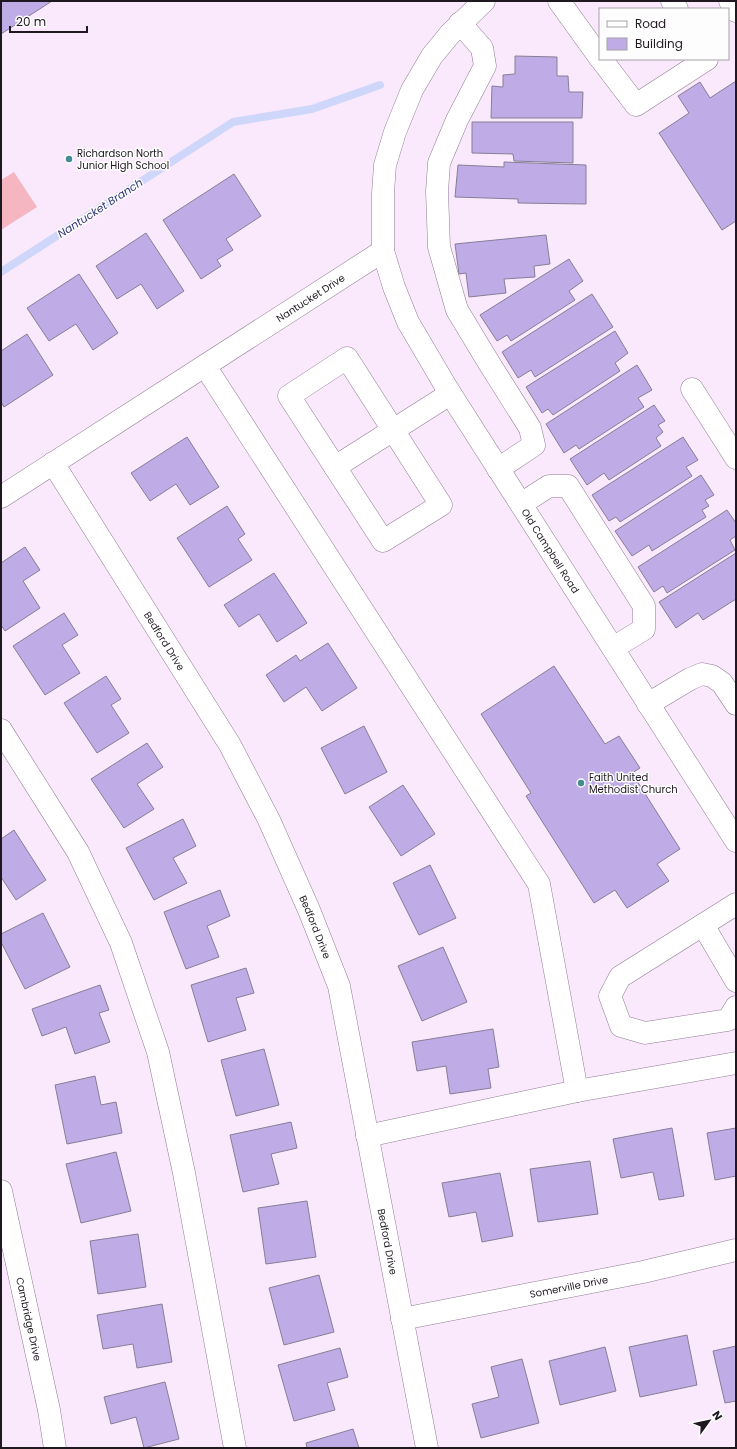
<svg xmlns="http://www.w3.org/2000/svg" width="737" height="1449" font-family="Poppins,sans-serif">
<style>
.green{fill:#f6b6c1}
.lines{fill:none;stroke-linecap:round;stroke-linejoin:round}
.stream{stroke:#ced6fa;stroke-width:8}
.building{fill:#bface6;stroke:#867e97}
.minor-casing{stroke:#907d93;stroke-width:23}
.minor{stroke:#fff;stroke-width:22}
.poi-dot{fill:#458b95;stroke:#fdfdfd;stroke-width:1.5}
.labels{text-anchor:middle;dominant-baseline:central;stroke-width:3;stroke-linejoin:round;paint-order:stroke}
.poi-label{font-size:10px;fill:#201821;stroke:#fdfdfd;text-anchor:start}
.street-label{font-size:10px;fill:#201821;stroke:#fdfdfd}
.water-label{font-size:11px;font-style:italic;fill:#303578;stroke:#fdfdfd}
</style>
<rect width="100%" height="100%" fill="#fae9fc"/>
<!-- green -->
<path class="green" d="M14,172L37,207L1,230V180Z"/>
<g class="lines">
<!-- stream -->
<path class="stream" d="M1,272L233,122L312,109L380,85"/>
</g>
<!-- building -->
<g class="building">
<path d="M1,1H52L1,34Z"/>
<path d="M515,56L557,57V76H568L569,92H583L582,118H491L492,86L503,87V75L515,74Z"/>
<path d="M736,81V221L722,230L659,133L689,113L678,96L700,82L710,98Z"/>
<path d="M472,122H573V163L514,161L513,154L472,153Z"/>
<path d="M504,162L586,165V204L518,203V199L455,197L458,165L504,167Z"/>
<path d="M234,174L261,216L226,239L233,250L217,260L221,266L201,279L163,220Z"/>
<path d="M146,233L184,291L157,309L141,284L117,299L96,266Z"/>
<path d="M546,235L550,264L534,266L535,277L504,279L506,293L469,297L466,273L459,274L455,244Z"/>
<path d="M569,259L583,281L569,291L575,300L511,341L507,335L497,341L480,315Z"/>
<path d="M79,274L118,333L93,350L76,324L49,341L27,308Z"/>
<path d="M592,294L613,327L535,377L531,370L518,378L502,352Z"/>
<path d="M615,331L628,353L615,363L620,371L553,415L548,409L542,413L526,387Z"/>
<path d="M27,334L53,375L4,407L1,402V351Z"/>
<path d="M637,365L652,390L638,398L644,407L579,449L576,445L564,453L546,424Z"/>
<path d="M654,405L665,421L658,425L663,432L656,438L661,446L609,480L604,473L587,485L570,459Z"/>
<path d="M187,437L219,487L190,505L176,484L150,501L131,473Z"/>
<path d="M683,437L698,460L686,467L692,476L620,522L616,517L609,521L592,495Z"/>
<path d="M701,475L714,495L705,500L709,506L702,510L706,517L652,551L649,545L632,556L615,531Z"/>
<path d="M227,506L245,534L238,539L252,560L209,587L177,538Z"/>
<path d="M727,510L736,523V536L730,540L735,550L667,593L663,586L654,592L638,567Z"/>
<path d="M25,547L40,570L23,581L40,608L5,631L1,625V563Z"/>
<path d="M736,553V599L703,620L698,613L676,628L659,602Z"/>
<path d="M274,573L307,623L277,642L259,614L239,627L224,605Z"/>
<path d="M64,613L78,635L62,645L80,673L45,695L13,646Z"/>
<path d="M328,643L357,688L322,711L306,687L284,702L266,675L296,655L300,661Z"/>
<path d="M554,666L605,744L619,736L640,768L632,773L680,849L657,864L669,881L627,908L615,890L594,903L526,796L531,793L481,714Z"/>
<path d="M106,676L121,699L111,705L129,733L97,753L64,703Z"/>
<path d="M364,726L387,772L345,794L321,748Z"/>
<path d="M147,743L163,767L137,784L154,809L124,828L91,779Z"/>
<path d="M403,785L435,834L401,856L369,807Z"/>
<path d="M183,819L196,846L173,858L187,883L154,900L126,848Z"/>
<path d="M14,830L46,880L16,900L1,877V839Z"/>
<path d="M430,865L456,918L419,935L393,883Z"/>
<path d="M220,890L230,916L207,926L219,957L186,969L164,912Z"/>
<path d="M43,913L70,967L25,989L1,942V934Z"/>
<path d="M443,947L467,1002L422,1021L398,966Z"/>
<path d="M246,968L254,993L236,998L246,1030L208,1042L191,985Z"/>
<path d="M100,985L109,1010L99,1013L110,1042L75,1054L66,1027L42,1036L32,1009Z"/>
<path d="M493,1029L499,1067L488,1069L491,1088L450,1094L446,1066L417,1071L412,1042Z"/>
<path d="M264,1049L279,1105L236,1116L221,1060Z"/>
<path d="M95,1076L101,1105L116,1102L122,1133L67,1144L55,1085Z"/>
<path d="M291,1122L297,1148L271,1154L279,1184L243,1192L230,1135Z"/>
<path d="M672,1128L684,1196L659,1200L653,1172L621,1178L613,1139Z"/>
<path d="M736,1128V1176L715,1180L707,1133Z"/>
<path d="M116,1152L131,1211L81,1223L66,1164Z"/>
<path d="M590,1161L598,1214L538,1222L530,1169Z"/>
<path d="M500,1173L513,1236L482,1242L476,1212L449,1217L442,1183Z"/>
<path d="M307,1201L316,1257L266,1264L258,1208Z"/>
<path d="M138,1234L146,1287L98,1294L90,1241Z"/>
<path d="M319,1275L334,1332L284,1345L269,1288Z"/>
<path d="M162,1304L172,1362L137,1368L133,1344L103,1349L97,1315Z"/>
<path d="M687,1335L697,1385L640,1397L629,1347Z"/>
<path d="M736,1346V1401L725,1403L713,1351Z"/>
<path d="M605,1347L616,1391L560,1405L549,1361Z"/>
<path d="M340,1348L348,1377L327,1383L335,1410L294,1421L278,1365Z"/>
<path d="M522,1359L539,1423L481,1438L472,1404L499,1397L491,1367Z"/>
<path d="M165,1382L179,1439L144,1448L136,1417L111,1424L104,1397Z"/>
<path d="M353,1429L359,1448H307L306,1443Z"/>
</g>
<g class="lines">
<defs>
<g id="minor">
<path id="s1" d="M484,1L450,34L432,56L412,90L395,132L385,165L383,193V251L394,287L408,322L448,390L736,841"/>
<path d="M559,1L600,58"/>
<path d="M672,1L677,9"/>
<path d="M730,1L736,11"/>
<path d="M460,23L482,48L485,66L457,120L439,163L437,191L439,247L457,310L489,363L530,428L534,445L498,469"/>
<path d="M601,59L636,105L707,59"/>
<path d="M347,358L441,505L383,541L289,396Z"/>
<path d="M205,366L539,884L577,1091"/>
<path d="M692,389L736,458"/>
<path id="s2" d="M53,463L230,745L269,820L309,910L339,986L427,1448"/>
<path d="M335,467L450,394"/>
<path id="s3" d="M1,497L383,251"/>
<path d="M521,504L549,486H568L644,606V629L613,648"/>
<path d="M648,704L690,679L702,674L712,676L722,683L736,704"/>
<path d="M1,730L78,852L121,943L158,1052L184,1173L235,1448"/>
<path d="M736,904L620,977L610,996L621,1026L645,1033L728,1020L736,1007"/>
<path d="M703,925L736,981"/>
<path d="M367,1136L577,1091L736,1063"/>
<path id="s4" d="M1,1191L49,1410L55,1448"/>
<path id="s5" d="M402,1319L643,1272L736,1250"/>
</g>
</defs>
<!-- minor casing -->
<use href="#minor" class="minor-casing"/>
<!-- minor -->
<use href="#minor" class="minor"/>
</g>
<!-- markers -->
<g class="poi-dot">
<circle cx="69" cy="159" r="4"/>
<circle cx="581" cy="783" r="4"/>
</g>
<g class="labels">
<!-- poi labels -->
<g class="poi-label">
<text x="77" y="153">Richardson North<tspan x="77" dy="12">Junior High School</tspan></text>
<text x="589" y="777">Faith United<tspan x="589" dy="12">Methodist Church</tspan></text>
</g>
<!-- street labels -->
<g class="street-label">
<text stroke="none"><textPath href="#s3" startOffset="368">Nantucket Drive</textPath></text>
<text stroke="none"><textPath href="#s1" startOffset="626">Old Campbell Road</textPath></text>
<text stroke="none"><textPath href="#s2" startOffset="210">Bedford Drive</textPath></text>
<text stroke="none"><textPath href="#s2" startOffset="534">Bedford Drive</textPath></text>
<text stroke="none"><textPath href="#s2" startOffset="858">Bedford Drive</textPath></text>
<text stroke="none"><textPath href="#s5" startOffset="170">Somerville Drive</textPath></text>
<text stroke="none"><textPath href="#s4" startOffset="131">Cambridge Drive</textPath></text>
</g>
<!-- water labels -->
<g class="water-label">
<text transform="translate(100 208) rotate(-33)">Nantucket Branch</text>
</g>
</g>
<!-- border -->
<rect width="737" height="1449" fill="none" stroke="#201821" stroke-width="4"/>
<!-- legend -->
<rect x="599" y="8" width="130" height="52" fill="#fdfdfd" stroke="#a5a1a5"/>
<rect x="607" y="21" width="20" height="6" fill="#ffffff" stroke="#a5a1a5"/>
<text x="635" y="28" font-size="12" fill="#201821">Road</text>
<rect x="607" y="38" width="20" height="12" fill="#bface6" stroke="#a5a1a5"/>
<text x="635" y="48" font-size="12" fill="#201821">Building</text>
<!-- north arrow -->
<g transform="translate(709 1421) rotate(57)" stroke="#fdfdfd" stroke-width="3" paint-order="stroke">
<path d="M0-3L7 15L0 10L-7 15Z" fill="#201821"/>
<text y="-6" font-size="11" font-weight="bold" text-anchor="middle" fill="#201821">N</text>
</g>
<!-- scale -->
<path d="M10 26v6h77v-6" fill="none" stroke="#201821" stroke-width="2"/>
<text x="16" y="26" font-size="12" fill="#201821" stroke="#fdfdfd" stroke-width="3" paint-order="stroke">20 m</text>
</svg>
